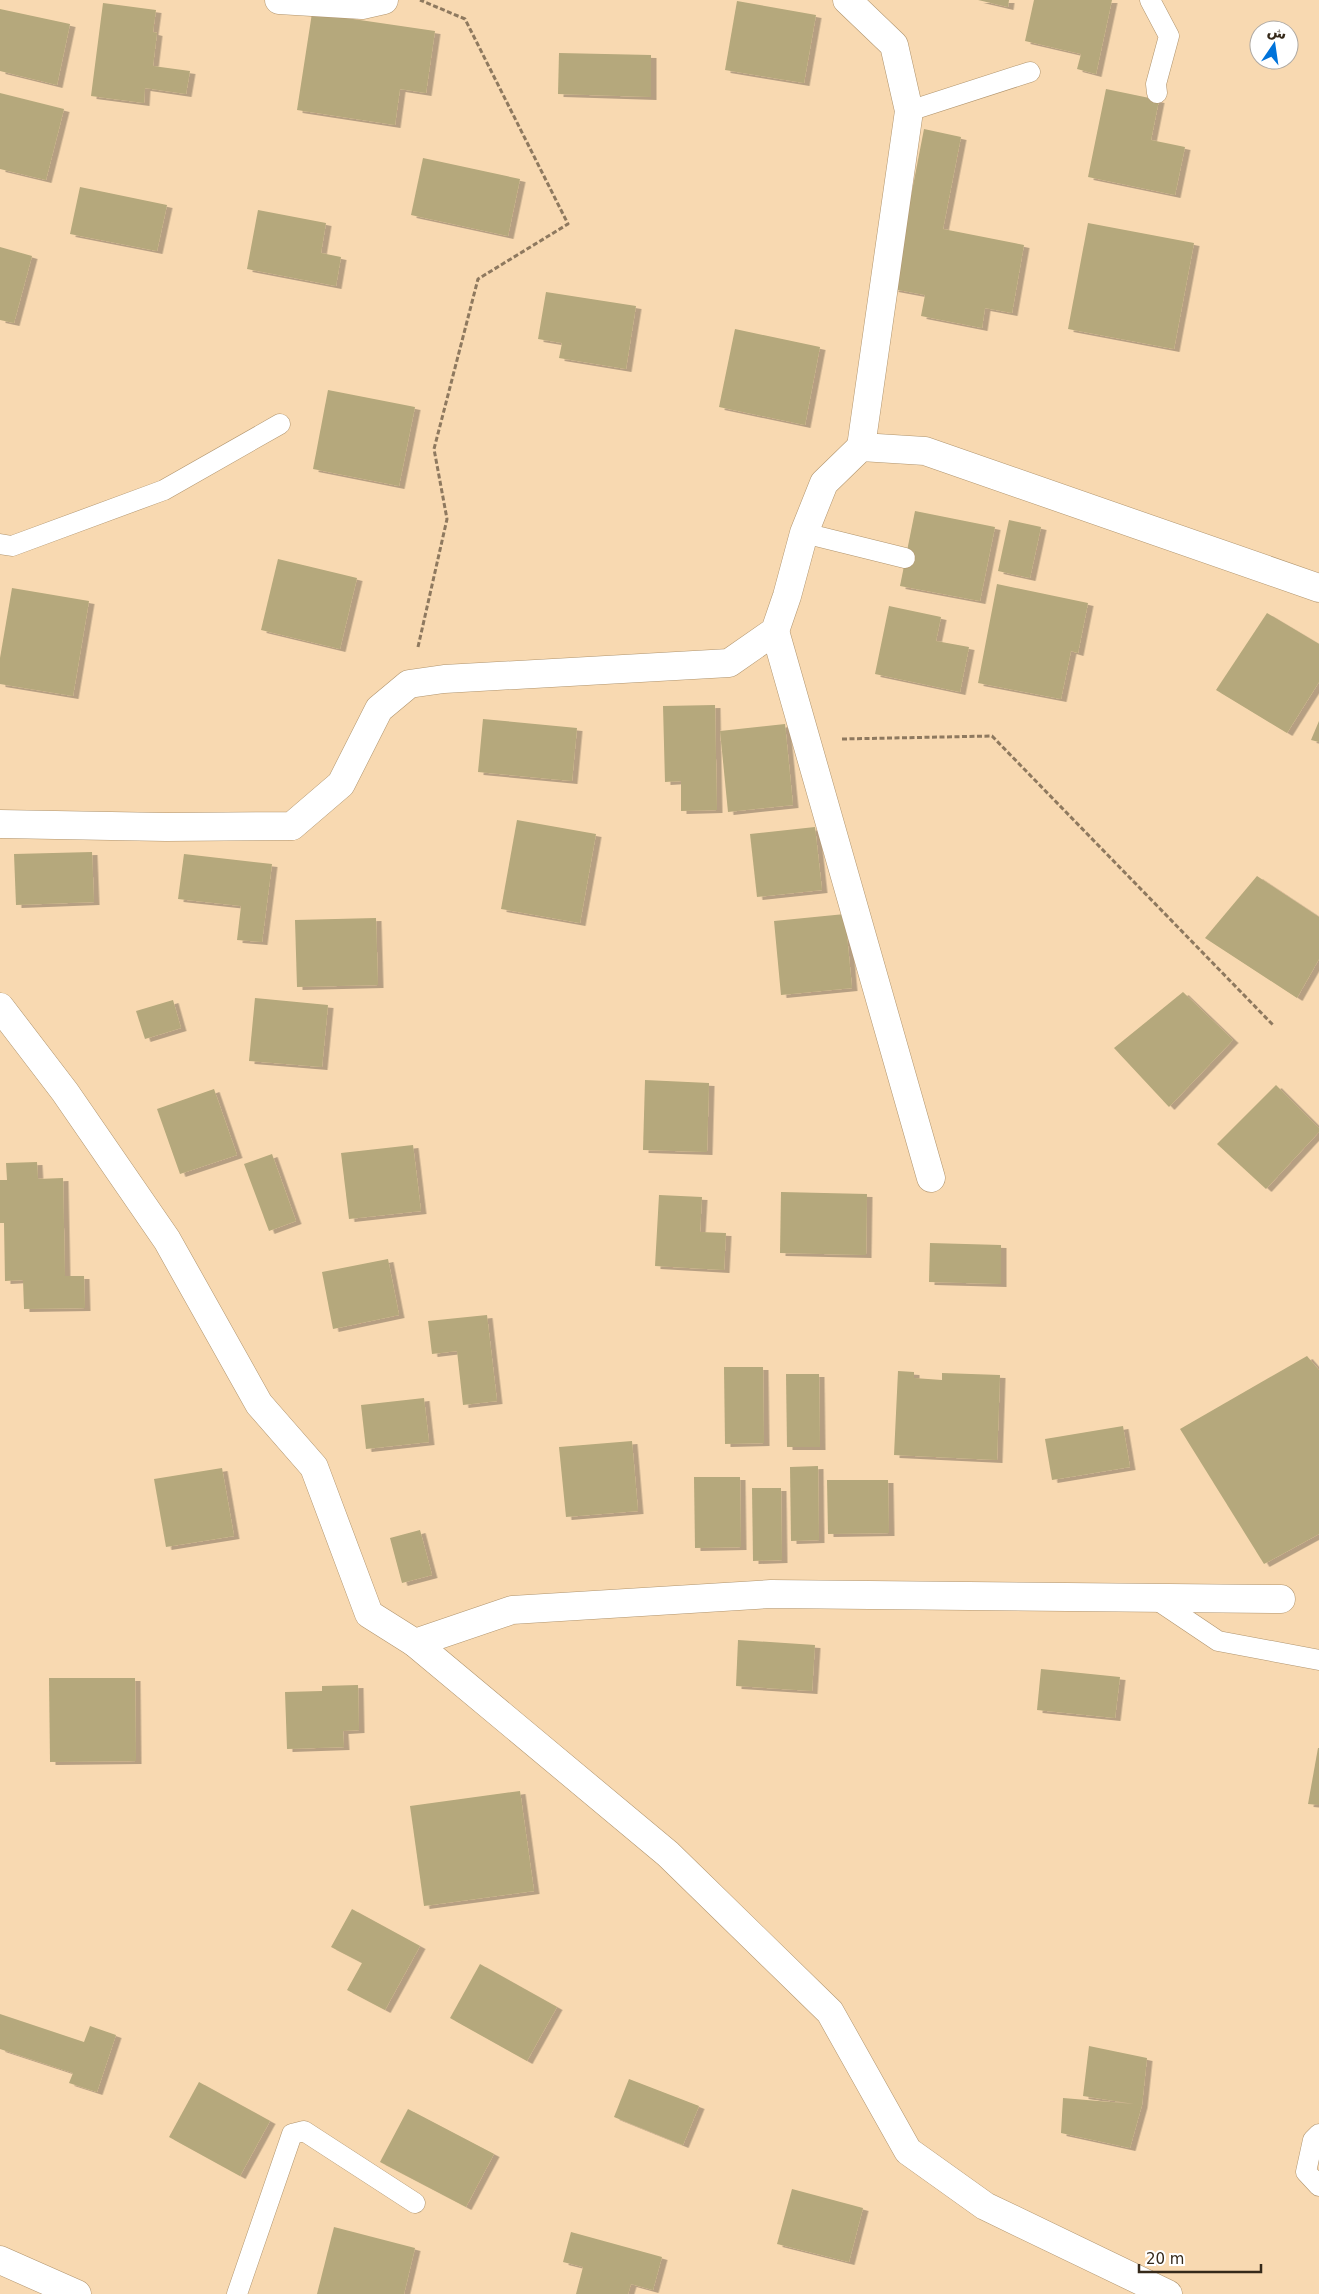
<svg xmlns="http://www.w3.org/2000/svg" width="1319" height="2294" font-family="'DejaVu Sans','Noto Naskh Arabic',sans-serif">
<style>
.building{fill:#b5a87b;filter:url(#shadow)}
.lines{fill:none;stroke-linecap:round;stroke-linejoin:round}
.service-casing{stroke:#b0946d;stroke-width:21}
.minor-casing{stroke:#b0946d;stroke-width:29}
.path{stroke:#8e795f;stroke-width:3;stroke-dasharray:5 2.5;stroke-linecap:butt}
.service{stroke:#fff;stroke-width:20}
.minor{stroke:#fff;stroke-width:28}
</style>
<defs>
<filter id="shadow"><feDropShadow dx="5.5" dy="3" stdDeviation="0" flood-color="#0004"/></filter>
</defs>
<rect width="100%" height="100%" fill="#f8d9b1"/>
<!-- building -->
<g class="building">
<path d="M978,0H1009L1008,7Z"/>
<path d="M1034,0H1112L1096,74L1077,69L1081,54L1025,41Z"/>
<path d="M737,1L816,15L804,83L725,70Z"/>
<path d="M103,3L156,10L153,32L157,33L153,66L190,71L186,94L145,88L144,103L91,96Z"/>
<path d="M0,9L70,24L57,85L0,71Z"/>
<path d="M312,13L435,31L426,93L400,89L395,125L297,110Z"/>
<path d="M559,53L651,55V97L558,94Z"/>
<path d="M1106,89L1159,100L1151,140L1185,147L1175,195L1088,177Z"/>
<path d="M0,93L64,109L46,180L0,169Z"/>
<path d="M924,129L961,137L943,229L1024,245L1012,313L985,308L982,328L921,316L925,295L893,289Z"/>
<path d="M423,158L520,179L508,236L411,215Z"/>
<path d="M80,187L167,205L157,251L70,234Z"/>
<path d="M258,210L326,223L321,253L341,257L336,286L247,269Z"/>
<path d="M1088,223L1194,243L1174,349L1068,329Z"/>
<path d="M0,247L32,256L14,323L0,320Z"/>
<path d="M546,292L636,306L626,369L559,358L562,343L538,339Z"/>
<path d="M735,329L820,347L805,425L719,407Z"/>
<path d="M328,390L415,407L399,486L313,469Z"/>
<path d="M915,511L995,527L980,601L900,586Z"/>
<path d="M1009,520L1041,527L1030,578L998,571Z"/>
<path d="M278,559L357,578L340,649L261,630Z"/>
<path d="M997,584L1088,603L1078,653L1071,651L1061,699L978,683Z"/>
<path d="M12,588L89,601L73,696L0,684V658Z"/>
<path d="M889,606L941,617L936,641L969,647L960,692L875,674Z"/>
<path d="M1267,613L1319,644V682L1287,733L1216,690Z"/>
<path d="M715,705L717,810L681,811V781L665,782L663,706Z"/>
<path d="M483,719L577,728L572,781L478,772Z"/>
<path d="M1319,721V742L1311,740Z"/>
<path d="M785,724L793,805L728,812L720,731Z"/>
<path d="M517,820L596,834L580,923L501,909Z"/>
<path d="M815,827L822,890L757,897L750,834Z"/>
<path d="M92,852L94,902L16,905L14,854Z"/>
<path d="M184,854L272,864L262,942L237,940L241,906L178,899Z"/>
<path d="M1257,876L1319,917V959L1297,998L1205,938Z"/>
<path d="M845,914L852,988L781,995L774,921Z"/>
<path d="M376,918L378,985L297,987L295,920Z"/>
<path d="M1183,992L1233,1040L1169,1107L1114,1048Z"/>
<path d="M255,998L328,1005L322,1067L249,1061Z"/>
<path d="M173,1000L181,1028L145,1039L136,1011Z"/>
<path d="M645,1080L709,1083L707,1152L643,1150Z"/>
<path d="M1276,1085L1319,1128V1132L1266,1189L1217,1144Z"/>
<path d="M214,1089L237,1155L180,1174L157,1109Z"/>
<path d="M413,1145L421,1211L349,1219L341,1153Z"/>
<path d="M272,1154L296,1221L269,1231L244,1164Z"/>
<path d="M37,1162L38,1179L63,1178L65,1276H84L85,1308L24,1309L23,1280L5,1281L4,1223H0V1180H7L6,1163Z"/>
<path d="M781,1192L867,1194L866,1255L780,1253Z"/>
<path d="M659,1195L702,1197L700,1232L726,1233L724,1270L655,1266Z"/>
<path d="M930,1243L1001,1245V1284L929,1282Z"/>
<path d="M388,1259L399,1315L333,1329L322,1272Z"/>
<path d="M487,1315L497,1401L463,1405L457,1351L432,1354L428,1321Z"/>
<path d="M1307,1356L1319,1370V1534L1264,1564L1180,1429Z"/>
<path d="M724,1367H763L764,1443L725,1444Z"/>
<path d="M898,1371L914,1372V1378L942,1380V1373L1000,1375L997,1460L894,1455Z"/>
<path d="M786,1374H819L820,1447H787Z"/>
<path d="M424,1398L429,1442L366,1449L361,1405Z"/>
<path d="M1123,1426L1130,1467L1052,1480L1045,1439Z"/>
<path d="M632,1441L638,1511L566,1517L559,1447Z"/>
<path d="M818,1466L819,1540L791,1541L790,1467Z"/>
<path d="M222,1468L234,1536L166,1547L154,1479Z"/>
<path d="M694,1477H740L741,1547L695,1548Z"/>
<path d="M827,1480H888L889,1533L828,1534Z"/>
<path d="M752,1488H781L782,1560L753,1561Z"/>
<path d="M420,1530L432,1575L402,1583L390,1538Z"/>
<path d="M738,1640L815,1645L812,1691L736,1686Z"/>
<path d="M1041,1669L1120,1677L1115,1718L1037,1710Z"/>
<path d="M49,1678H135L136,1761L50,1762Z"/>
<path d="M358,1685L359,1730L343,1731L344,1747L287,1749L285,1692L322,1691V1686Z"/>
<path d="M1318,1748H1319V1805L1308,1804Z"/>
<path d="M520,1791L534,1891L424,1906L410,1806Z"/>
<path d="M352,1909L420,1946L385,2010L347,1990L362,1963L331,1947Z"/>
<path d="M480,1964L557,2007L527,2061L450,2018Z"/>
<path d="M0,2014L84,2042L90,2026L116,2035L97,2092L69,2083L73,2073L0,2049Z"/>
<path d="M1089,2046L1147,2058L1142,2105L1130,2148L1061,2133L1063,2098L1134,2104L1083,2096Z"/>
<path d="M629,2079L699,2106L683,2145L614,2117Z"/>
<path d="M199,2082L270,2121L240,2176L169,2137Z"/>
<path d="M408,2109L494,2154L466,2207L380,2162Z"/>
<path d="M792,2189L863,2208L849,2262L777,2244Z"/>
<path d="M334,2227L415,2248L404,2294H317Z"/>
<path d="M571,2232L662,2257L653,2290L631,2284L628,2294H576L583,2267L563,2262Z"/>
</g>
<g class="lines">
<defs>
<g id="service">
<path d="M1150,0L1169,36L1156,84L1157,93"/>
<path d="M909,111L1030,72"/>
<path d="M804,533L905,558"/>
<path d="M0,544L12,546L164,490L280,424"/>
<path d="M1154,1598L1218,1641L1319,1660"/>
<path d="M1319,2134L1313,2140L1306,2172L1319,2186"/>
<path d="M237,2294L292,2134L304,2131L415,2203"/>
</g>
<g id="minor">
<path d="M279,0L362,5L384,0"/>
<path d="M847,0L894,45L909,111L861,447"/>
<path d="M775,631L931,1178"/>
<path d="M0,824L166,827L292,826L341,784L379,709L409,684L444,679L729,663L775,631L787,596L804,533L824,483L861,447L925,451L1319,588"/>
<path d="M0,1007L65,1092L167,1240L259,1404L314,1467L369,1614L415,1643L512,1610L771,1594L1281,1599"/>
<path d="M415,1643L668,1854L830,2012L908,2151L985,2206L1168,2294"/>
<path d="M0,2260L77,2294"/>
</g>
</defs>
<!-- service casing -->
<use href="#service" class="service-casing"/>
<!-- minor casing -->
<use href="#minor" class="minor-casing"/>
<!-- path -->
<g class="path">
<path d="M418,647L447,519L434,449L478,279L568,224L465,19L420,0"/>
<path d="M842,739L992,736L1274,1026"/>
</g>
<!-- service -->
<use href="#service" class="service"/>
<!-- minor -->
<use href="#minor" class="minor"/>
</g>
<!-- north arrow -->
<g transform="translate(1274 45) rotate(13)"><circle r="24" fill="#ffffff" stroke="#aea9a3"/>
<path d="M0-4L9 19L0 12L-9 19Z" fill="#0073da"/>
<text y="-8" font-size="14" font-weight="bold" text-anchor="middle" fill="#35291a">ش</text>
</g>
<!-- scale -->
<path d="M1139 2264v8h122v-8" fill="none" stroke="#35291a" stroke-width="2.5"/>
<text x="1146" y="2264" font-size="15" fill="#35291a" stroke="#ffffff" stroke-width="4" paint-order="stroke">20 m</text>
</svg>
